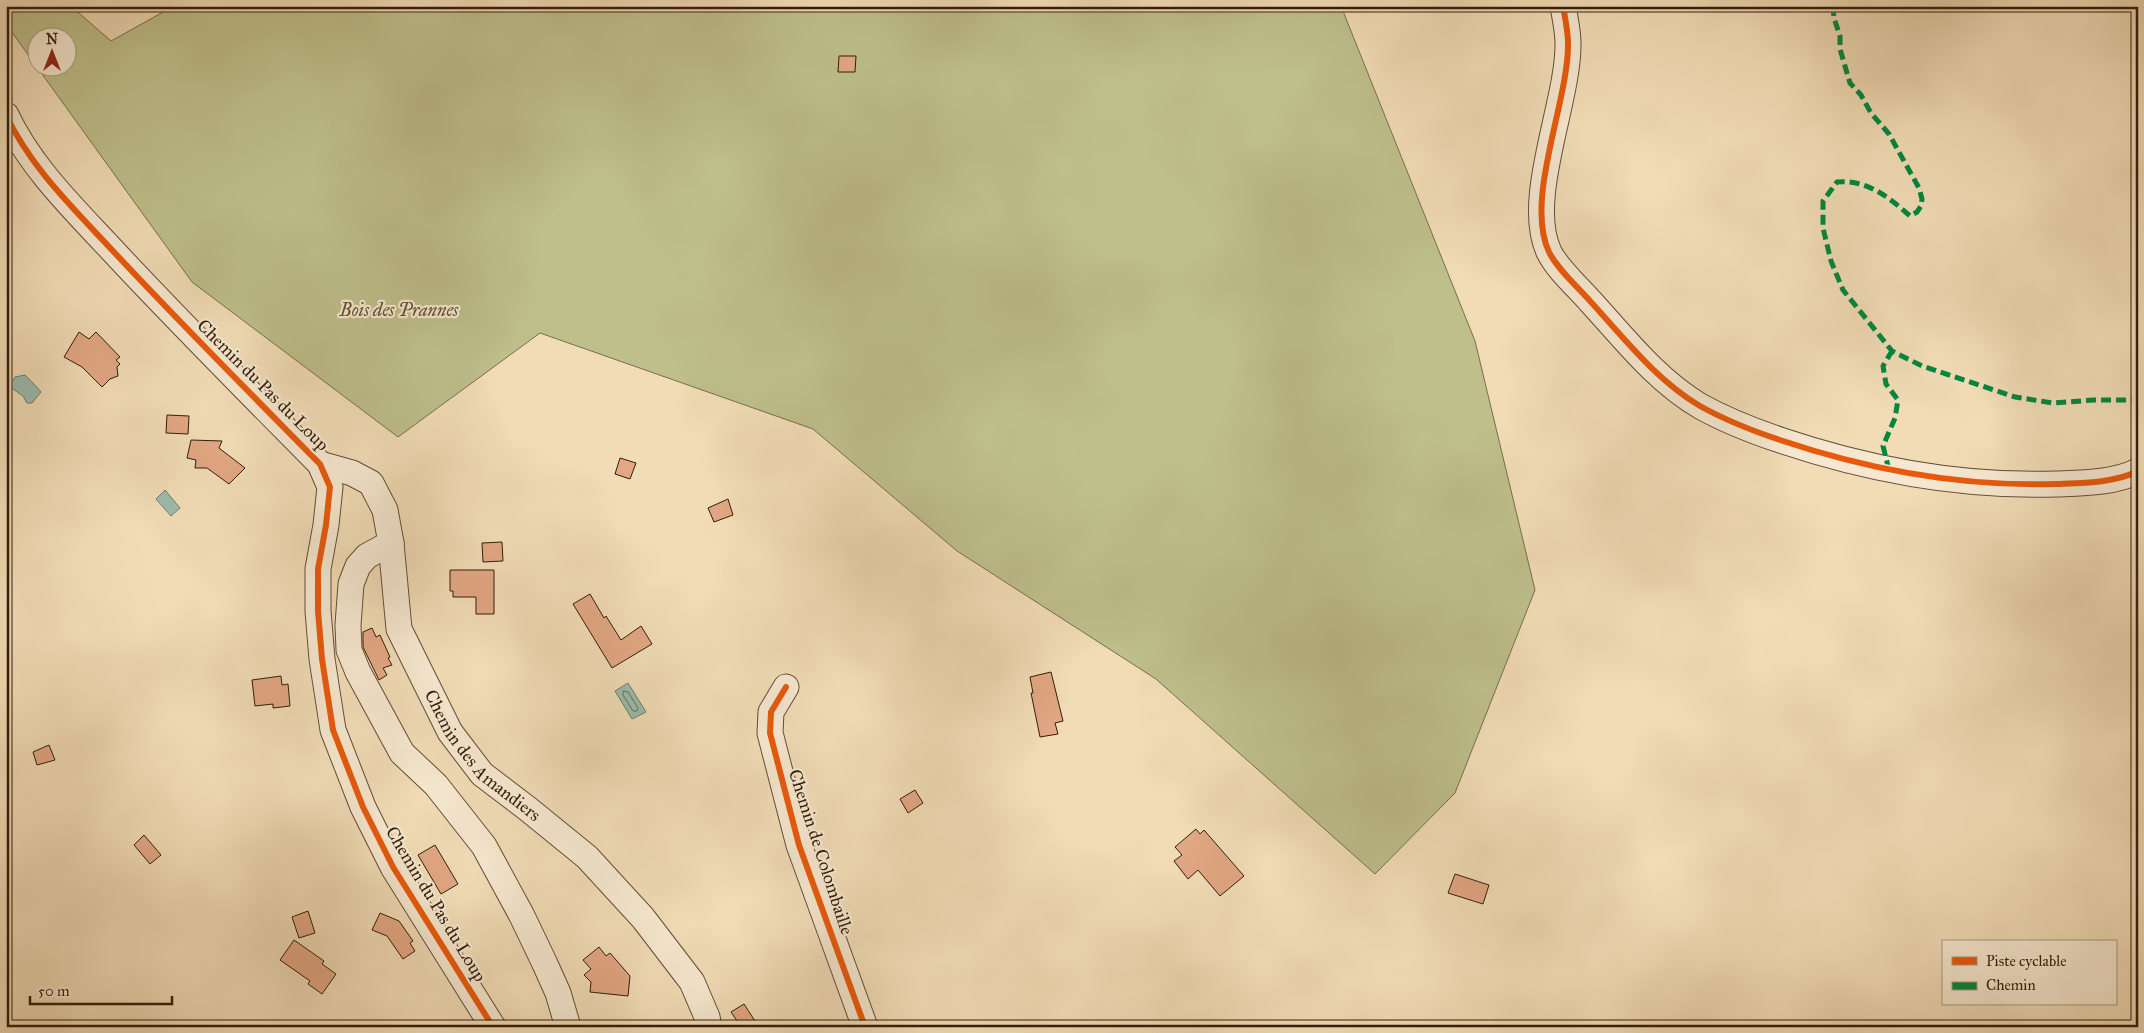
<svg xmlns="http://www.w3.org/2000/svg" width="2144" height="1033" font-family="'IM FELL Great Primer',serif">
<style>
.green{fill:#bebf8b;stroke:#786e4b;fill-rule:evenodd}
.water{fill:#9bbcae;stroke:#717c6d}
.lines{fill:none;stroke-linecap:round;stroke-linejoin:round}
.shore{stroke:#666c5c;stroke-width:1}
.building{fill:#e2a784;stroke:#321d0b}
.minor-casing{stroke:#624d36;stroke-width:27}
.minor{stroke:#f6e8d0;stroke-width:25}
.quiet{stroke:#00873e;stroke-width:5;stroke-dasharray:10 5;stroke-linecap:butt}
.cycleway-casing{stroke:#f6e8d0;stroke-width:9}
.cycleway{stroke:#e8590c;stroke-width:6}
.labels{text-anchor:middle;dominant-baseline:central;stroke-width:4.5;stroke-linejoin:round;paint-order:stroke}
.park-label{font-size:18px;font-style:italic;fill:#5c4e31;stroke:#f6e8d0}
.street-label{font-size:18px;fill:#321d0b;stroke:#f6e8d0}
</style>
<rect width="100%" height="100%" fill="#f1dcb6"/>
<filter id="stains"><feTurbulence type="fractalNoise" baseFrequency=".004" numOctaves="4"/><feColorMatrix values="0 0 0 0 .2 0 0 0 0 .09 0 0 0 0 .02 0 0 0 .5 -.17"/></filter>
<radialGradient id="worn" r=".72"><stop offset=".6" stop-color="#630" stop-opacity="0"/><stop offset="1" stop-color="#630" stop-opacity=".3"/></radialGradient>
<!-- green -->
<path class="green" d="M6,6H71L111,41L174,6H1341L1475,341L1535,590L1455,793L1375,874L1156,679L957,551L813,429L540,333L398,437L192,282L6,24ZM38,38H68V68H38Z"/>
<!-- water -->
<g class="water">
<path d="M25,375C27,377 39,389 41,392L32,403H27L23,396L13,389L11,385L15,377Z"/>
<path d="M165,490L180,508L171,516L156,499Z"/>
<path d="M628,683L646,712L632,719L615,691Z"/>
</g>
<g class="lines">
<!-- shore -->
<path class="shore" d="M624,691L628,692L638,708L637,711H633L623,695Z"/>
</g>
<!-- building -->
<g class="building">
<path d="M839,56H856L855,72H838Z"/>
<path d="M79,332L89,339L96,332L120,357L116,360L120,364L117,367L118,376L110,379L102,387L82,367L64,357Z"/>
<path d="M167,415L189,416L188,434L166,433Z"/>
<path d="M191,440L222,441L219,448L245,468L229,484L207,468H195L196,460L187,458Z"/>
<path d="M620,458L636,463L630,479L615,474Z"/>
<path d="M728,499L733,515L714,522L708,508Z"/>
<path d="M502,542L503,561L483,562L482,543Z"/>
<path d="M450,570H494V614H476V597H453V591H450Z"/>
<path d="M590,594L604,618L606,616L621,640L641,626L652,644L612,668L573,604Z"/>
<path d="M372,628L376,637L380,635L390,657L388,658L392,665L383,668L387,675L379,680L363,647V632Z"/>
<path d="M1051,672L1063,721L1055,723L1058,734L1040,737L1031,693H1033L1030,677Z"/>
<path d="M281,676L282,685L288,684L290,706L273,708V704L255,706L252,680Z"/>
<path d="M49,745L55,760L37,765L33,752Z"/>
<path d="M915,790L923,803L908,813L900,799Z"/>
<path d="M1196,829L1200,834L1204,830L1244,876L1220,896L1198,870L1188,879L1174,861L1182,855L1175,847Z"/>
<path d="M144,835L161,855L150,864L134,845Z"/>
<path d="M435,845L458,884L441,894L418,855Z"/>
<path d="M1455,874L1489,885L1483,904L1448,893Z"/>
<path d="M308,911L315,933L299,938L292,917Z"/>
<path d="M380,913L399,921L413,941L410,943L415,951L403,959L387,936L372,930Z"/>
<path d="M294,940L324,961L322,964L336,974L322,994L308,984L310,981L280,960Z"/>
<path d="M599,947L606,956L610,953L630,976L628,996L590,992L591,982L584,975L591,969L583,960Z"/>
<path d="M744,1004L755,1021L746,1027H741L731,1012Z"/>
</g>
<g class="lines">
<defs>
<g id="minor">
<path d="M1563,6C1565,18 1568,31 1568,43C1569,101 1524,199 1549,252C1558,270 1577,286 1590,301C1624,338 1656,380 1700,406C1725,420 1753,431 1780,440C1869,470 1962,487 2057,484C2083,483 2114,483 2138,471"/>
<path d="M6,115C31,168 74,209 113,251C181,324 251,394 320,464L330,487L326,525L318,569V611L322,659L333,730L363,807L393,867L493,1027"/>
<path id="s1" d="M320,464L352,473L371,483L385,510L391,543L399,629L450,732L482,774L528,809L587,857L643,918L692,982L707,1017L709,1027"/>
<path d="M391,543L367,556L358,566L351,584L348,625L349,650L358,672L402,753L436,785L484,846L522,916L545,964L558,993L568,1027"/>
<path d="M786,687L771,712L770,733L799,845L865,1027"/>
</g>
</defs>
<!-- minor casing -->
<use href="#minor" class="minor-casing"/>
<!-- minor -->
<use href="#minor" class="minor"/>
<!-- quiet -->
<g class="quiet">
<path d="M1833,6L1834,18L1840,36V49L1850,83L1861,95L1871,113L1889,134L1919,188L1922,199L1921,206L1917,212L1910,216C1889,197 1866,179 1837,182L1823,201V228L1831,261L1843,290L1892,351L1922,366L2015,397L2053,403L2093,400H2138"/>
<path d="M1889,470L1883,446L1895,418L1898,400L1886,384L1883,366L1892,351"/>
</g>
<defs>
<g id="cycleway">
<path d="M1563,6C1565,18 1568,31 1568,43C1569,101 1524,199 1549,252C1558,270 1577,286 1590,301C1624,338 1656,380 1700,406C1725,420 1753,431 1780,440C1869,470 1962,487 2057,484C2083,483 2114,483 2138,471"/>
<path d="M6,115C31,168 74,209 113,251C181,324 251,394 320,464L330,487L326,525L318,569V611L322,659L333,730L363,807L393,867L493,1027"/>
<path d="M786,687L771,712L770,733L799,845L865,1027"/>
</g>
</defs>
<!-- cycleway casing -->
<use href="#cycleway" class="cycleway-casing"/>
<!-- cycleway -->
<use href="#cycleway" class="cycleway"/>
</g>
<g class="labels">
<!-- park labels -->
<g class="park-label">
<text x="399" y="310">Bois des Prannes</text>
</g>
<!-- street labels -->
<g class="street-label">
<text transform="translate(263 385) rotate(45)">Chemin du Pas du Loup</text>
<text stroke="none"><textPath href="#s1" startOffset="359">Chemin des Amandiers</textPath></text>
<text transform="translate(821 852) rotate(72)">Chemin de Colombaille</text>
<text transform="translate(436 904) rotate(59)">Chemin du Pas du Loup</text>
</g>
</g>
<!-- margin -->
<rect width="2144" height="1033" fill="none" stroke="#f1dcb6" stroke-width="25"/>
<rect x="8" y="8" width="2129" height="1018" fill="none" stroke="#321d0b" stroke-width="2.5"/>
<rect x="12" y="12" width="2119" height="1008" fill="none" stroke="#321d0b"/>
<!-- legend -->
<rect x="1942" y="940" width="175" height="65" fill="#f6e8d0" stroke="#a89781"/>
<rect x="1952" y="957" width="25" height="8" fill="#e8590c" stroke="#a89781"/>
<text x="1986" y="966" font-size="15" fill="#321d0b">Piste cyclable</text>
<rect x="1952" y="982" width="25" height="8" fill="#00873e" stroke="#a89781"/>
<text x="1986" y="990" font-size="15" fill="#321d0b">Chemin</text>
<!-- north arrow -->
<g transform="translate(52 52)"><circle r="24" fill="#f6e8d0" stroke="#a89781"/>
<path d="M0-4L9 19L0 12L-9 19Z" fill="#8f2418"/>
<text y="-8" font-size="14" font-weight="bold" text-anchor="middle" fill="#321d0b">N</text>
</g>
<!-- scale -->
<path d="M30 996v8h142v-8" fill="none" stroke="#321d0b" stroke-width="2.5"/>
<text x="38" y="996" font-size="15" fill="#321d0b" stroke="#f6e8d0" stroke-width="4" paint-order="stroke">50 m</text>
<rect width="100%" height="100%" filter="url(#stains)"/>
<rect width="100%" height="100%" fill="url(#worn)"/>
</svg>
